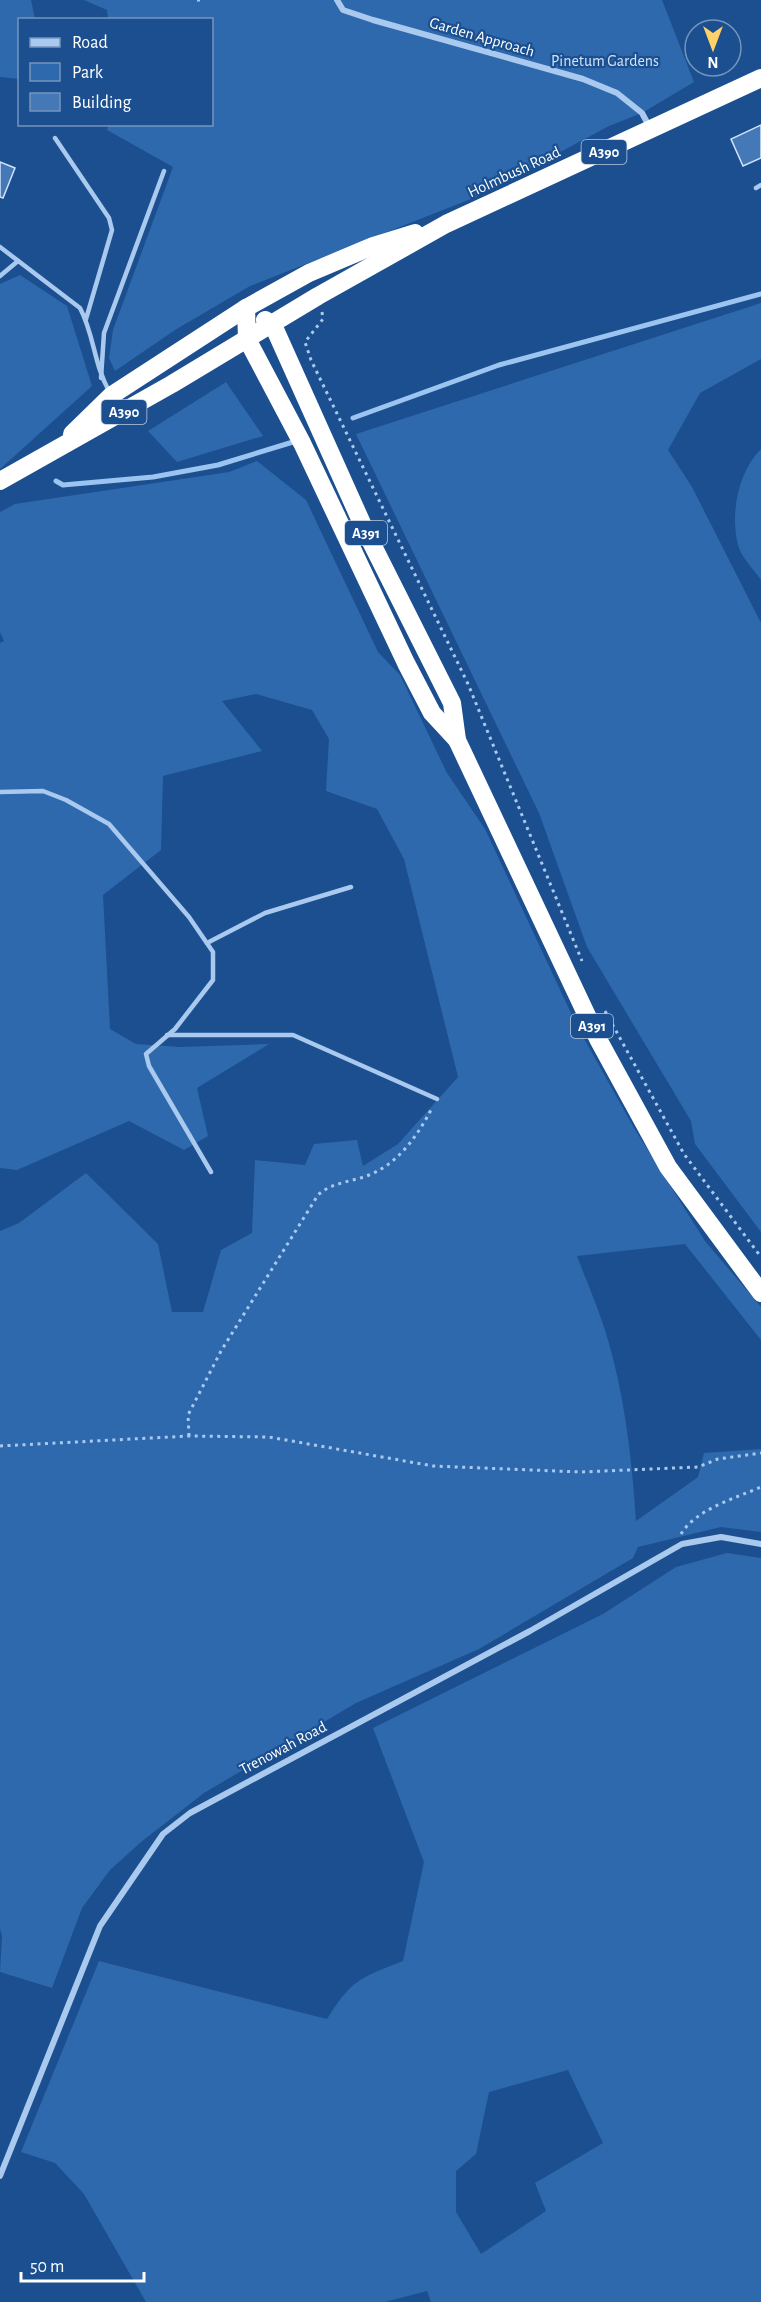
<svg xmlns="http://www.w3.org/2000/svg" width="761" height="2302" font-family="'Alegreya Sans',sans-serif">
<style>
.green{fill:#2e69ad;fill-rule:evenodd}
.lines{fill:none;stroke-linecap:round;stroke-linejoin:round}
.stream{stroke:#9cc4f0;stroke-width:5}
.building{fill:#4478b7;stroke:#cfe3fa;stroke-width:1.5}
.path{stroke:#a9c9ee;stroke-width:3;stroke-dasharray:3 4.5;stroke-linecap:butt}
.lane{stroke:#a9c9ee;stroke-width:4.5}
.street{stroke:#a9c9ee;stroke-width:6}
.highway{stroke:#fff;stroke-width:18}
.labels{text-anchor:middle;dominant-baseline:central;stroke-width:4.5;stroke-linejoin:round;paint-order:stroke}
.shield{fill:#1b4f8f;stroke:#bbcadd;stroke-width:1.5}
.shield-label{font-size:15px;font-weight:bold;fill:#fff}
.street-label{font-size:16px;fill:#fff;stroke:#1b4f8f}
.park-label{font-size:16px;fill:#cfe3fa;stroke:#1b4f8f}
</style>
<rect width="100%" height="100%" fill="#1b4f8f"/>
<!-- green -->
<g class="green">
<path d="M0,0H31L35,19L20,20L19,79L0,77Z"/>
<path d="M84,0H662L694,82L642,113L609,126L476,197L250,286L175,330L115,371L109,358L113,330L173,167L107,130L108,125L212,124V20L108,19L107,10Z"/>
<path d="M20,275L67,306L92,386L0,469V284Z"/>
<path d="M761,303V359L700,393L668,450L692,487L761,623V1232L695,1144L691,1121L587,947L539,813L356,434Z"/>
<path d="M226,382L263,436L177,462L148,431Z"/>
<path d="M761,449V580C754,570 741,557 738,545C730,513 738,472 761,449Z"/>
<path d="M257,461L306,500L378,652L400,675L447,773L485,829L577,1026L634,1128L705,1241L761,1307V1340L685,1244L577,1256C586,1280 597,1305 605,1330C624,1391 632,1457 636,1521L698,1477L704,1453L761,1449V1532L721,1527L638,1547L633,1558L479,1649L356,1703L204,1793L141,1842L110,1870L82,1908L52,1988L0,1972L2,1936L0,1929V1231L19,1223L86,1173L158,1244L172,1312H203L221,1250L252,1233L255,1160L305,1165L314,1144L357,1140L363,1166L398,1144L458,1077L404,859L377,809L326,791L329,739L312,710L256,694L222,701L262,751L163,776L161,850L103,895L110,1029L136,1044L180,1047L269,1044L197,1088L208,1136L184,1150L129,1121L17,1170L0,1168V643L4,641L0,632V512L15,504L229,472Z"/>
<path d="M727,1553L761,1558V2302H431L427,2291L385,2302H146L84,2194L55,2163L21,2152L99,1961L327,2019C352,1979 360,1978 403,1961L424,1862L373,1728L603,1614L676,1567ZM568,2070L603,2143L535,2183L546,2211L481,2254L456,2212V2171L476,2154L489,2092Z"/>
</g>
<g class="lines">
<!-- stream -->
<g class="stream">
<path d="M353,418L499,365L761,294"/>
<path d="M56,481L63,485L153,477L218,465L293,442"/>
</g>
</g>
<!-- building -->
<g class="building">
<path d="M761,125V158L743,166L731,139Z"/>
<path d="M0,162L15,168L3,198L0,197Z"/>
</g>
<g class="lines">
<!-- path -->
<g class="path">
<path d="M197,0H204"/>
<path d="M322,312L323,319L305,342L311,360L468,684L582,961"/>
<path d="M605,1011L684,1154L761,1257"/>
<path d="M189,1436L188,1415L221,1351L318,1195C332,1182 352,1182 369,1175C399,1163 418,1135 432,1108"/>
<path d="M0,1446L189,1436L269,1437L433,1466L581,1472L698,1467L718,1459L761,1453"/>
<path d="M681,1534C696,1509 736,1498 761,1487"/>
</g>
<!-- lane -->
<g class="lane">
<path d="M55,138L109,218L112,230L86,319"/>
<path d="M756,188L761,185"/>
<path d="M0,247L80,308C94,334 94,365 109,391"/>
<path d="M0,276L18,261"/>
<path d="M101,378L104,333L164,171"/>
<path d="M0,792L43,791L66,800L109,824L189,917L213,952V980L175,1029L146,1054L149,1066L211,1172"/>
<path d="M207,943L265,913L351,887"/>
<path d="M167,1035H293L437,1099"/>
</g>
<!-- street -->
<g class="street">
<path d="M337,0L343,10L373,20L583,79L617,93L642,113L650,128"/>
<path d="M0,2176L100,1926L163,1834L190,1813L530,1631L682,1544L721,1537L761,1544"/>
</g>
<!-- highway -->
<g class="highway">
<path d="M246,308L247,339L302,443L406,663L432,713L457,740L598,1039L668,1167L761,1293"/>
<path d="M265,320L273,325L365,530L452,703L457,740"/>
<path d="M72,434L112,395L246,308L309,273L373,246L415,233"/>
<path d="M0,481L172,384L318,296L446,224L761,78"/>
</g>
</g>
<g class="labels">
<!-- shield labels -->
<g class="shield">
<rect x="581.5" y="140" width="45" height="24" rx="4.5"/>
<rect x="101.5" y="400" width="45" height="24" rx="4.5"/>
<rect x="345" y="521" width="42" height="24" rx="4.5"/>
<rect x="571" y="1014" width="42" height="24" rx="4.5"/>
</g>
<g class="shield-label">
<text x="604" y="152">A390</text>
<text x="124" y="412">A390</text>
<text x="366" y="533">A391</text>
<text x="592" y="1026">A391</text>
</g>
<!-- street labels -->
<g class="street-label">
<text transform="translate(482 37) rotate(16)">Garden Approach</text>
<text transform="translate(514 172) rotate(-25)">Holmbush Road</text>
<text transform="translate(283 1748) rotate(-28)">Trenowah Road</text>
</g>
<!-- park labels -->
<g class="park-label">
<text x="605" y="61">Pinetum Gardens</text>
</g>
</g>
<!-- legend -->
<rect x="18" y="18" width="195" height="108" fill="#1b4f8f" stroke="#7695bc" stroke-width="1.5"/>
<rect x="30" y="38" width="30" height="9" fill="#a9c9ee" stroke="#7695bc" stroke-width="1.5"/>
<text x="72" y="48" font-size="18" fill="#ffffff">Road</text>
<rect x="30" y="63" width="30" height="18" fill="#2e69ad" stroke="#7695bc" stroke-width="1.5"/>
<text x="72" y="78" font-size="18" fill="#ffffff">Park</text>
<rect x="30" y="93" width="30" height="18" fill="#4478b7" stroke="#7695bc" stroke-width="1.5"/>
<text x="72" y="108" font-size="18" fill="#ffffff">Building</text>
<!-- north arrow -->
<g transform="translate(713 48) rotate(180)"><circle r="28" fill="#1b4f8f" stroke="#7695bc" stroke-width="1.5"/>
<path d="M0-4.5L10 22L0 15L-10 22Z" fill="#ffd166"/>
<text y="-9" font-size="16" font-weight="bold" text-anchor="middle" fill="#ffffff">N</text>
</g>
<!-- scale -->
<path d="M21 2272v9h123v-9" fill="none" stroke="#ffffff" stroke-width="3"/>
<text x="30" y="2272" font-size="18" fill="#ffffff" stroke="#1b4f8f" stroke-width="4.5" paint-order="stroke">50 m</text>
</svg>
